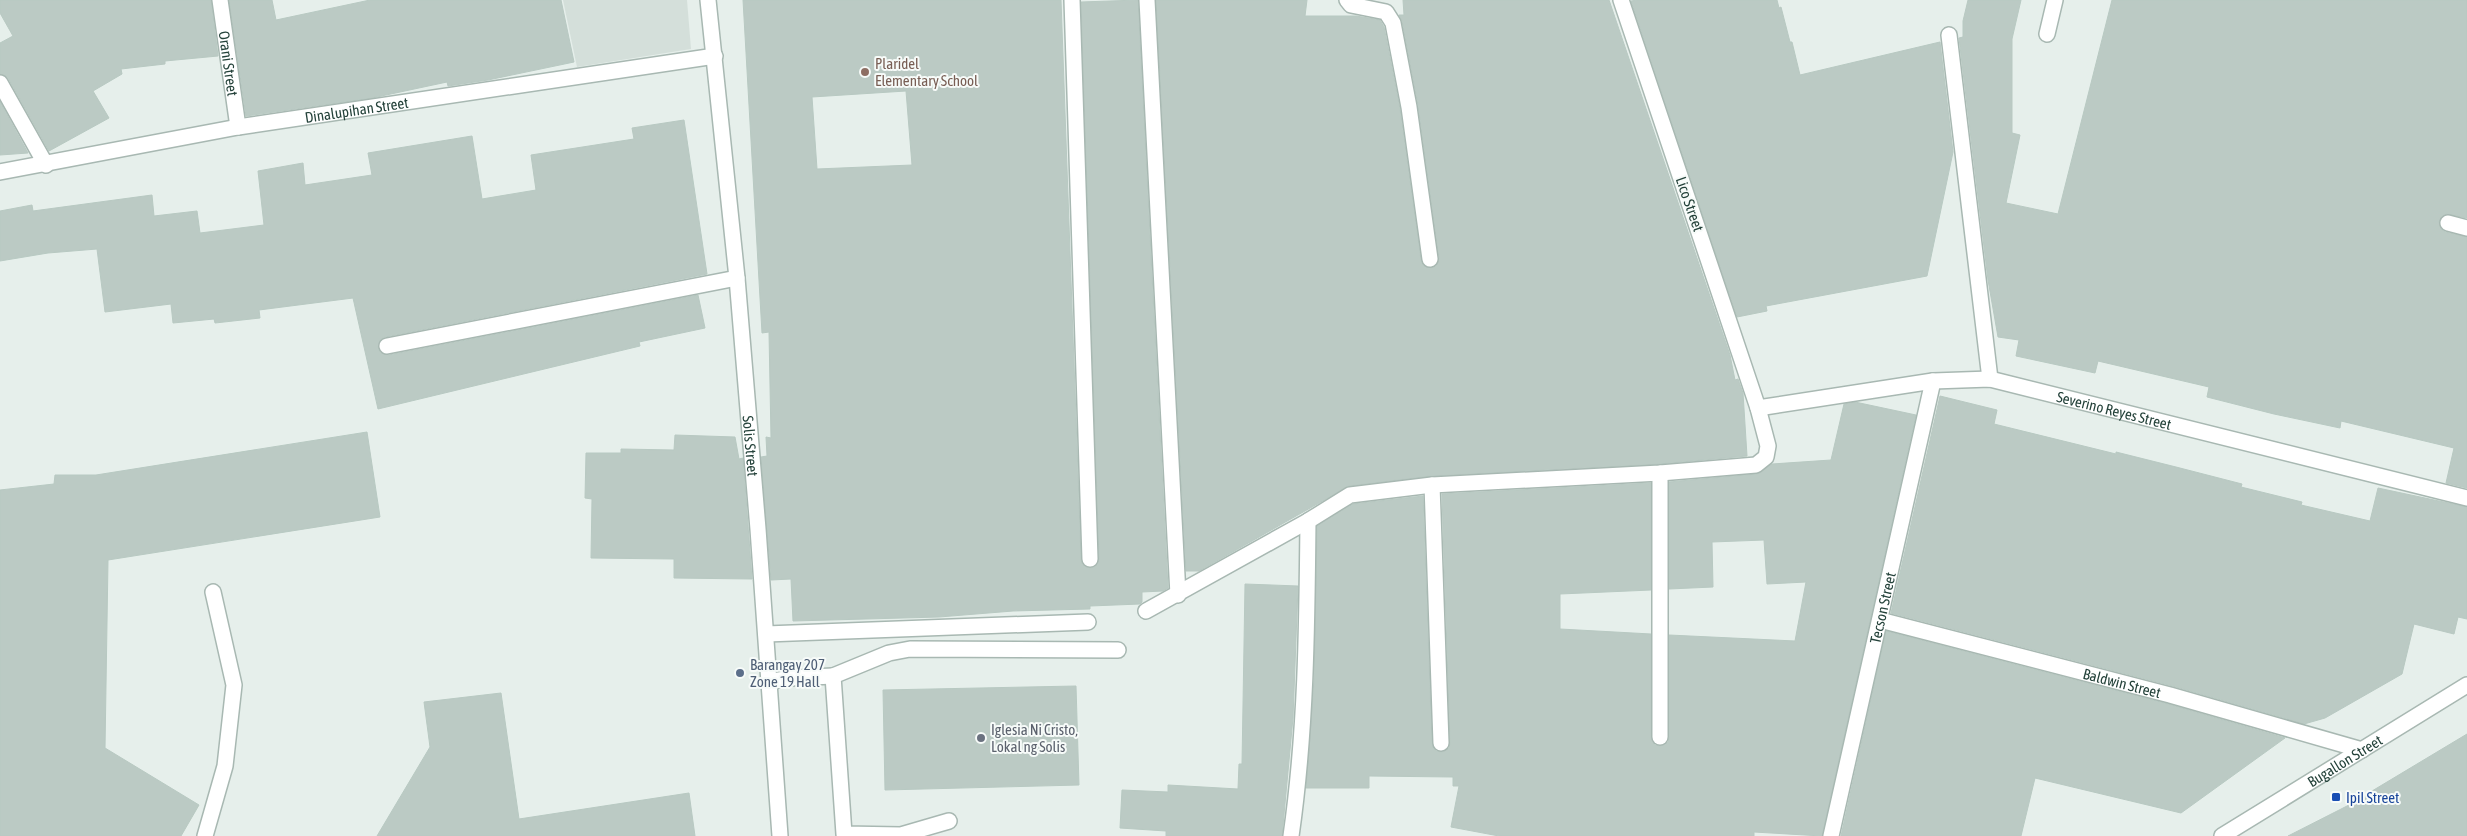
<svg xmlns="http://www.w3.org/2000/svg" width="2467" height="836" font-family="'Asap Condensed',sans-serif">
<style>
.built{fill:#d4dfda}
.building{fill:#bbcac4;stroke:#b8c9c2;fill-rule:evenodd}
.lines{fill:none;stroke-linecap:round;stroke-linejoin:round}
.service-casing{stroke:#a8b8b2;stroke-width:18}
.pedestrian-casing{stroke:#a8b8b2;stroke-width:18}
.minor-casing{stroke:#a8b8b2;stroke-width:18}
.tertiary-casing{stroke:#a8b8b2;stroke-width:18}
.service{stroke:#fff;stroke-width:15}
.pedestrian{stroke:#fff;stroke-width:15}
.minor{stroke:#fff;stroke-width:15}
.tertiary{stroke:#fff;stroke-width:15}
.education-dot{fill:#8d6e63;stroke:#f7fbf9;stroke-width:2}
.service-dot{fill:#5c6f8a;stroke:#f7fbf9;stroke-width:2}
.worship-dot{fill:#6b7280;stroke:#f7fbf9;stroke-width:2}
.transit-dot{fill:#1a4fb4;stroke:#f7fbf9;stroke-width:2}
.labels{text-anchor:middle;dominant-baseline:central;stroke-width:4;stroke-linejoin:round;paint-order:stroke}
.education-label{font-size:15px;fill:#785e54;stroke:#f7fbf9;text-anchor:start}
.street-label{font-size:15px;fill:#24423a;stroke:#f7fbf9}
.service-label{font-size:15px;fill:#4e5e75;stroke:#f7fbf9;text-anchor:start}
.worship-label{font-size:15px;fill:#5b616d;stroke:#f7fbf9;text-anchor:start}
.transit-label{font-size:15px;fill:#164399;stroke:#f7fbf9;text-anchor:start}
</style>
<rect width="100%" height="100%" fill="#e6efeb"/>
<!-- built -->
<path class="built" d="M563,0H687L691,49L577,67Z"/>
<!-- building -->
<g class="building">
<path d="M0,0H211L218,56L165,61V64L121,69L122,74L93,91L109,118L49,151L8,78L0,74V43L13,36L0,13Z"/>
<path d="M229,0H272L276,20L370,0H561L574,62L488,80L448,86L447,82L372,98L246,116Z"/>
<path d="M743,0H1061L1081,559L1082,564L1090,568L1095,567L1099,559L1081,2L1138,0L1168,588L1163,591L1142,592V602L1140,604L1090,606V609L1013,611L939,617L793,621L791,579L771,580L761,457L767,456L766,437L771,438L769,332L762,333ZM906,91L912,165L817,169L812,97Z"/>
<path d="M1156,0H1307L1305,16H1356L1380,20L1384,27L1400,109L1421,260L1423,265L1431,268L1436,266L1439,258L1418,105L1402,21L1399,15H1404L1403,0H1609L1730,355L1735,380L1738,379L1743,393L1747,456L1659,464L1431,476L1349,486L1199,571H1186Z"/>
<path d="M1637,0H1777L1779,8L1781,7L1790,42H1792L1800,75L1940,42L1953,152L1927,276L1766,306L1767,311L1737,317L1631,1Z"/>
<path d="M1968,0H2021L2012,39V133L2020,135L2006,203L2058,214L2112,0H2467V218L2446,214L2439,221L2441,229L2445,232L2467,237V488L2446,483L2454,448L2341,421L2340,428L2274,414L2207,397L2209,387L2098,361L2095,373L2016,356L2019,340L1998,337L1988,280L1959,38L1963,37V21Z"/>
<path d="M0,102L28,153L0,155Z"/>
<path d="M684,120L707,274L385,337L381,339L378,347L380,352L389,355L698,295L705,328L639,342L640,346L378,409L353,298L259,310L260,318L215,323L214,319L173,323L171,304L105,312L97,249L48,253L0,261V211L32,205L33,211L152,195L154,216L197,211L200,233L264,225L258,171L303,163L305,185L372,175L368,153L472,136L482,199L536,190L531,155L634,139L632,128Z"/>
<path d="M1940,396L1997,410L1994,424L2116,454V452L2176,467L2242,484L2241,487L2302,502L2301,505L2370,521L2378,488L2467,507V619L2458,617L2454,634L2414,624L2402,674L2325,718L2304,724L2173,686L1891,613Z"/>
<path d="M1855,402L1916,415L1822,836L1754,832V836H1499L1451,827L1459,786H1453V777L1369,776V788H1306L1314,680L1317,526L1353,504L1423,496L1432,743L1436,751L1442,752L1449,748L1450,743L1442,494L1651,483V590L1560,594V629L1651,634V737L1655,745L1660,746L1668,742L1669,737V635L1795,641L1806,582L1767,584L1764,540L1712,542L1713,587L1669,589V482L1757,474L1772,464L1831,460L1844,404Z"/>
<path d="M367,432L380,517L108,560L105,748L199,805L181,836H0V490L54,484L55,475H96Z"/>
<path d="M675,435L735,437L739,459L743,458L752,579L674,578V559L591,558L592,499L585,498L586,453H621V449L674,450Z"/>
<path d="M1245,584L1298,586L1293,718L1282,836H1166V831L1120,828L1122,790L1168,792V785L1238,789L1239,764H1242Z"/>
<path d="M1886,631L2168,704L2285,738L2181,813L2035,778L2021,836H1841Z"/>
<path d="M1076,686L1079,785L885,790L883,690Z"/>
<path d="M501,693L519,819L689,793L695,836H377L430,747L424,702Z"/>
<path d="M2467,734V836H2288L2347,806Z"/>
</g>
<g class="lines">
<defs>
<g id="service">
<path d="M1949,35L1990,379"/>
<path d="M2448,223L2467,228"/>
<path d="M387,346L737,278"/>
<path id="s1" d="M1880,620L2170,695L2362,750"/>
<path d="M766,634L1088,622"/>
<path d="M768,682L791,678L833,676"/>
<path d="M949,821L901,835L844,834L833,676L889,653L910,649L1118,650"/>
<path d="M205,836L225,766L234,685L213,592"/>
</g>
<path id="pedestrian" d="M1291,836C1306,732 1307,627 1308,521"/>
<g id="minor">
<path id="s2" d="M220,0L238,127"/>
<path d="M1072,0L1090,559"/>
<path d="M1147,0L1178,595"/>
<path d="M1347,0L1351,5L1386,12L1393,23L1409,107L1430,259"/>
<path d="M2047,34L2055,0"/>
<path d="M0,83L46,165"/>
<path id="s3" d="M0,172L238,127L715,56"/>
<path id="s4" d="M1758,408L1933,381L1990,379L2467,498"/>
<path d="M1432,485L1441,743"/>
<path d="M1146,611L1308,521L1350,495L1432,485L1660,473L1756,465L1766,457L1768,446L1758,408L1621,0"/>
<path d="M1660,737V473"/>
<path id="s5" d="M1831,836L1933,381"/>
</g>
<g id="tertiary">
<path id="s6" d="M708,0L737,278L758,529L780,836"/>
<path id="s7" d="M2222,836L2467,685"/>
</g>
</defs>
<!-- service casing -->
<use href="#service" class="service-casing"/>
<!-- pedestrian casing -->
<use href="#pedestrian" class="pedestrian-casing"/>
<!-- minor casing -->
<use href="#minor" class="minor-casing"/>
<!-- tertiary casing -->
<use href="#tertiary" class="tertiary-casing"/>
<!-- service -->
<use href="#service" class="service"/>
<!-- pedestrian -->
<use href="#pedestrian" class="pedestrian"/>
<!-- minor -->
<use href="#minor" class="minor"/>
<!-- tertiary -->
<use href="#tertiary" class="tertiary"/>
</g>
<!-- markers -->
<circle class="education-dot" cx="865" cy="72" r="5"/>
<circle class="service-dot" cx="740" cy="673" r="5"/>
<circle class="worship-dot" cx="981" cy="738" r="5"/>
<rect class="transit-dot" x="2331" y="792" width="10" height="10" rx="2.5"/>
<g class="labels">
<!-- education labels -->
<g class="education-label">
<text x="875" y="63">Plaridel<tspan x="875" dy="17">Elementary School</tspan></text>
</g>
<!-- street labels -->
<g class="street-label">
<text stroke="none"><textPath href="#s2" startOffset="64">Orani Street</textPath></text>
<text stroke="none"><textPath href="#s3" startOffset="362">Dinalupihan Street</textPath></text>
<text transform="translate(1690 204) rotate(71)">Lico Street</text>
<text stroke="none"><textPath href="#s4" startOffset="362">Severino Reyes Street</textPath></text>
<text stroke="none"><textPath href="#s6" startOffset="448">Solis Street</textPath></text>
<text stroke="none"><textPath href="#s5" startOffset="234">Tecson Street</textPath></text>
<text stroke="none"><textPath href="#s1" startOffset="250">Baldwin Street</textPath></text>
<text stroke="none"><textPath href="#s7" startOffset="144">Bugallon Street</textPath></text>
</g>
<!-- service labels -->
<g class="service-label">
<text x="750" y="664">Barangay 207<tspan x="750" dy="17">Zone 19 Hall</tspan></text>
</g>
<!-- worship labels -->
<g class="worship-label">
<text x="991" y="729">Iglesia Ni Cristo,<tspan x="991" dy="17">Lokal ng Solis</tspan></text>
</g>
<!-- transit labels -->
<g class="transit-label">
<text x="2346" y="797">Ipil Street</text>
</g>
</g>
</svg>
